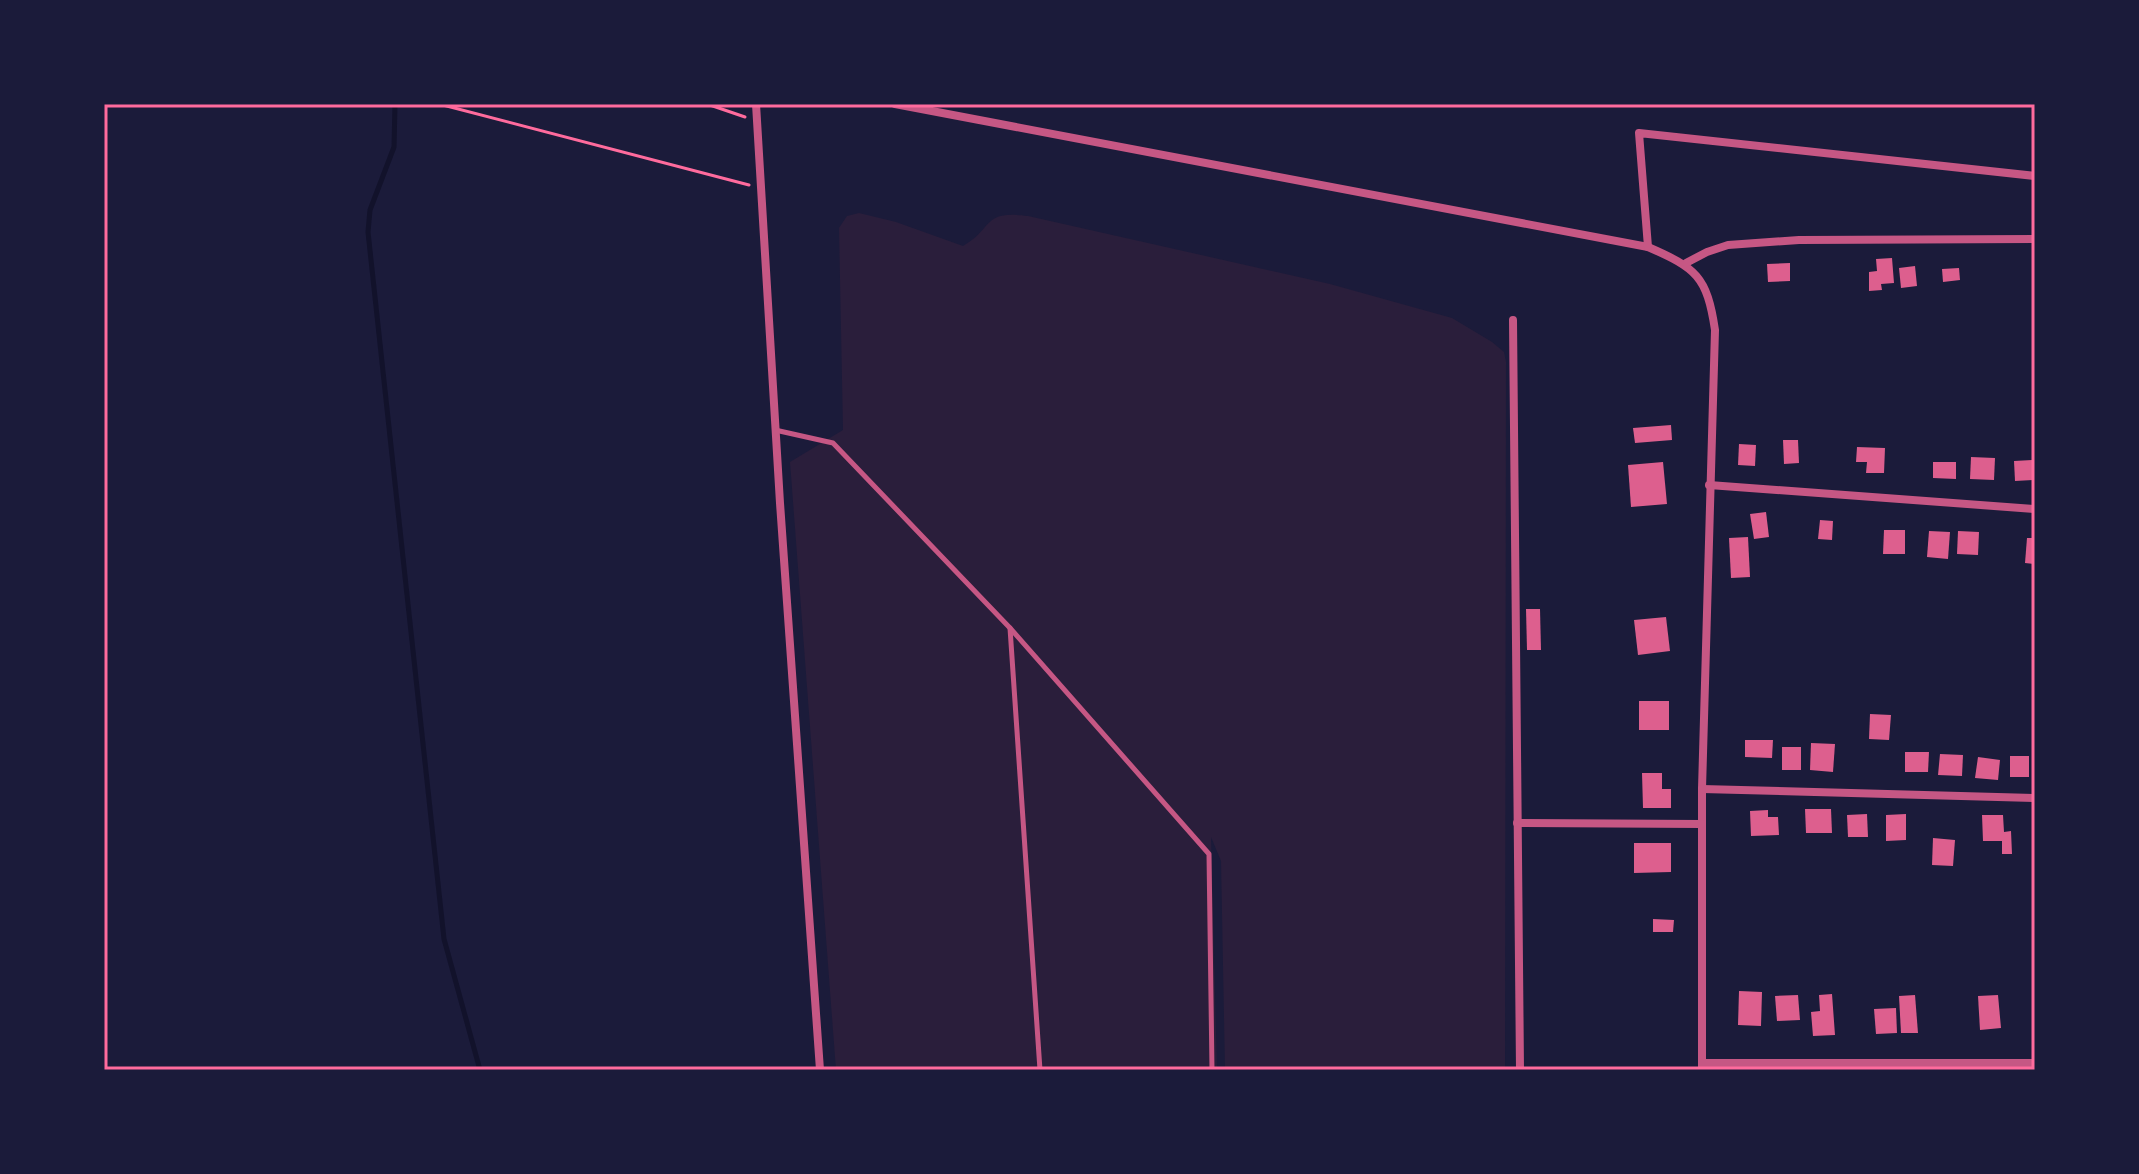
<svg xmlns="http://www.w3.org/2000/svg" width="2139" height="1174" font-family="'DM Sans',sans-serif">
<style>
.green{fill:#2a1e3b}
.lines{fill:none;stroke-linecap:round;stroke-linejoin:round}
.stream{stroke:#12122b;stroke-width:5}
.building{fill:#dd5f8e}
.path{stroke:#ff6b9d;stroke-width:3}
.service{stroke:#c65784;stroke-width:5}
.minor{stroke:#c65784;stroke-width:8}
.neatline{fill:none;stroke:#ff6b9d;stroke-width:3}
</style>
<rect width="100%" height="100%" fill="#1b1b3a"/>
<!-- green -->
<path class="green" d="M859,213L896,222L963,246C994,229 981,210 1028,216L1330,284L1452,318L1492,342L1504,352L1506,362L1505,1070H1225L1221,861L1211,837L1217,1070H836L790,462L843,430L839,228L847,216Z"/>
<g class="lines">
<!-- stream -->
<path class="stream" d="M395,104L394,147L370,210L368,232L444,939L480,1070"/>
</g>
<!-- building -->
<g class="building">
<path d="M1892,258L1894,283L1881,284L1882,290L1869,291V272L1877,271L1876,259Z"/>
<path d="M1790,263V281L1768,282L1767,264Z"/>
<path d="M1915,266L1917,286L1901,288L1899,268Z"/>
<path d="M1959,268L1960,280L1943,282L1942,269Z"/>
<path d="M1671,425L1672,440L1635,443L1633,428Z"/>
<path d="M1783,440H1798L1799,463L1784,464Z"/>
<path d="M1739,444L1756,445L1755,466L1738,465Z"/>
<path d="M1857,447L1885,448L1884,473H1866L1867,462H1856Z"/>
<path d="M1971,457L1995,458L1994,480L1970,479Z"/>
<path d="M2032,460L2033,480L2015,481L2014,461Z"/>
<path d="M1663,462L1667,504L1631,507L1628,465Z"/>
<path d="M1933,462H1956V479L1933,478Z"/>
<path d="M1766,512L1769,537L1754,539L1750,514Z"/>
<path d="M1820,520L1833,521L1832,540L1818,539Z"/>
<path d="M1884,530H1905V554H1883Z"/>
<path d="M1929,531L1950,532L1948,559L1927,557Z"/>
<path d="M1958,531L1979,532L1978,555L1957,554Z"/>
<path d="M1748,537L1750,577L1731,578L1729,538Z"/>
<path d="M2027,538H2035V564L2025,563Z"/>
<path d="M1526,609H1540L1541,650H1527Z"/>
<path d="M1666,617L1670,651L1638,655L1634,620Z"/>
<rect x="1639" y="701" width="30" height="29"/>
<path d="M1870,714L1891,715L1889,740L1869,739Z"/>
<path d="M1745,740H1773L1772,758L1745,757Z"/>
<path d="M1811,743L1835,744L1833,772L1810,770Z"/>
<rect x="1782" y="747" width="19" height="23"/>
<path d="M1905,752H1929L1928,772H1905Z"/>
<path d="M1940,754L1963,755L1962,776L1938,775Z"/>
<rect x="2010" y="756" width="19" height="21"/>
<path d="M1978,757L2000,760L1998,780L1975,778Z"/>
<path d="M1642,773H1662V789H1671V808H1643Z"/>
<path d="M1805,809H1831L1832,833H1806Z"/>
<path d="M1768,810V817H1778L1779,835L1751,836L1750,811Z"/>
<path d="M1867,814L1868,837H1848L1847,815Z"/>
<path d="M1906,814V840L1886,841V815Z"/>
<path d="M1982,815H2003L2004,832L2011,831L2012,854H2002V841H1983Z"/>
<path d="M1933,838L1955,840L1953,866L1932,865Z"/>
<path d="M1634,843H1671V872L1634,873Z"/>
<path d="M1653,919L1674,920L1673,932H1653Z"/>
<path d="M1739,991L1762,992L1761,1026L1738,1025Z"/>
<path d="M1832,994L1835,1035L1813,1036L1811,1012L1820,1011L1819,995Z"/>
<path d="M1798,995L1800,1020L1777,1021L1775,996Z"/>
<path d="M1915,995L1918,1033H1901L1899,996Z"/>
<path d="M1998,995L2001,1028L1980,1030L1978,996Z"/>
<path d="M1896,1008L1897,1033L1876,1034L1874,1009Z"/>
</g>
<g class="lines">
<!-- path -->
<g class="path">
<path d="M439,104L749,185"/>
<path d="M707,104L745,117"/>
</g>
<!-- service -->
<g class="service">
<path d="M775,430L833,443L1010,628L1209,854L1212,1070"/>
<path d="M1010,628L1040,1070"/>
</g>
<!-- minor -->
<g class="minor">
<path d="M756,104L780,503L820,1070"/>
<path d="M895,104L1648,247C1696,268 1707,276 1715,330L1702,789V1070"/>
<path d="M1648,247L1639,133L2035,176"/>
<path d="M1686,263L1707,252L1728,245L1799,240L2035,239"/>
<path d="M1513,320L1520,1070"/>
<path d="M1709,485L2035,509"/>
<path d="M1702,789L2035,798"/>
<path d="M1517,823L1702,824"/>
<path d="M1703,1063H2035"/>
</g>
</g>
<!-- border -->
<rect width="2139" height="1174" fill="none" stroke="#1b1b3a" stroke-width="212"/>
<rect x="106" y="106" width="1927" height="962" class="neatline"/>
</svg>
